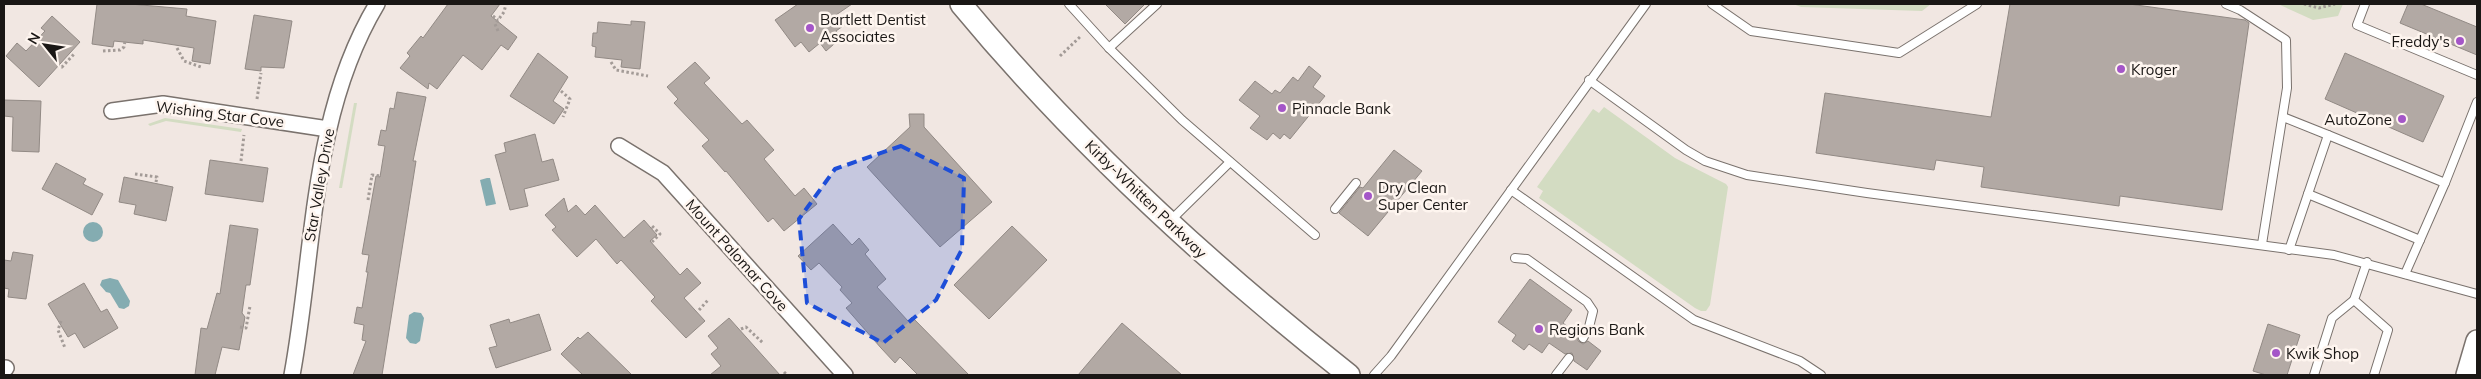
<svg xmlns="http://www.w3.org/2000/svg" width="2481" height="379" font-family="Mulish,sans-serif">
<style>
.green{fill:#d3dcc2}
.water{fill:#84acb1}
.building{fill:#b2a9a4;stroke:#928a85}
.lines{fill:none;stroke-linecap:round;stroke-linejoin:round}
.service-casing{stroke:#7a726d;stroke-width:10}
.minor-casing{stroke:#7a726d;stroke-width:18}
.secondary-casing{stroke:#7a726d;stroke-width:24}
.path{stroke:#a39b97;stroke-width:3;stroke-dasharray:2.5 2.5;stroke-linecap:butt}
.service{stroke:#fff;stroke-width:8}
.minor{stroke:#fff;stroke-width:15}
.secondary{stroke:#fff;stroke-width:21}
.marked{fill:#1d4ed8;fill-opacity:0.2;stroke:#1d4ed8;stroke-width:4;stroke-dasharray:10 6;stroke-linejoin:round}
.poi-dot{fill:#a456c8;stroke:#fef5ef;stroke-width:2}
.labels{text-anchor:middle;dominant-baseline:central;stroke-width:5;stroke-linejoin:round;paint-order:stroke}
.poi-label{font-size:15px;fill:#1a1715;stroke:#fef5ef;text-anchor:start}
.street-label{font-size:15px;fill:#1a1715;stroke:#fef5ef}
</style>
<rect width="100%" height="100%" fill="#f1e7e2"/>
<!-- green -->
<g class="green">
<path d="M1793,4H1931L1922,11L1801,7Z"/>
<path d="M2278,4H2343L2338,16L2313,20Z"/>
<path d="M354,103H357L342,188H339Z"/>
<path d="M1604,107L1675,158L1726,184L1728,187L1710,305L1706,311H1701L1695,308L1539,198L1543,191L1537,187L1593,109L1599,113Z"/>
<path d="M165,118L242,129L241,132L166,121L150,126L148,124Z"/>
</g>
<!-- water -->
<g class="water">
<path d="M487,178H490L496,204L486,206L480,180Z"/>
<circle cx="93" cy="232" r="10"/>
<path d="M110,278L118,280L130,301L129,306L124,309L119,308L110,293L106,292L100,285L102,280Z"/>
<path d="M414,312L421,313L424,318L420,341L416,344L410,343L406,338L409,315Z"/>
</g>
<!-- building -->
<g class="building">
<path d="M97,4H130L187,9L186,16L216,21L210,64L192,61L194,48L143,40V44L114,41L113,47L92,44Z"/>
<path d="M448,4H500L491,16L517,37L508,50L501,45L482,70L463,55L437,89L429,83L428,89L400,68L410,56L407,53L421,36L423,38Z"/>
<path d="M798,4H852L836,15L843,26L836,31L841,38L826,51L820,43L809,52L801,42L795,47L775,20Z"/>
<path d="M1105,4H1145L1125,24Z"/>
<path d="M2010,4H2129L2245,20L2249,23L2222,210L2120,196L2119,206L1981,187L1984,167L1936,160L1934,170L1816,153L1825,93L1991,117Z"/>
<path d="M2408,4H2421L2477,27V55L2400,23Z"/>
<path d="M254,15L292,21L284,68L261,67V71L245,69Z"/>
<path d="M52,16L80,42L39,87L6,56L17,43L26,51L45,31L41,28Z"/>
<path d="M631,21L645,22L640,69L621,67L622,60L595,57L596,47L592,46L593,33H597L598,22L631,25Z"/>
<path d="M538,53L568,77L553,101L564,109L554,124L510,96Z"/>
<path d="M2345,53L2444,96L2423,142L2325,99Z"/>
<path d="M695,62L710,78L704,83L742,124L747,120L774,150L764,159L795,196L804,188L817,204L784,231L773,218L768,222L726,171L725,172L702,146L709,140L674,103L678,99L667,87Z"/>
<path d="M1309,66L1321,76L1313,87L1325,96L1290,139L1284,134L1280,139L1273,133L1267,140L1250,128L1260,116L1239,100L1255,81L1272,94L1275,90L1280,93L1293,77L1298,81Z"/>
<path d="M397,92L426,97L413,161H416L382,375H353L366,341L362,340L364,325L354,323L357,307L362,308L368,272H366L369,255L362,254L376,176L380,177L385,146L378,145L381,130L386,131L390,108L394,109Z"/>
<path d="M4,100L41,101L39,152L12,151L13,117L4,116Z"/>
<path d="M909,114H924V127L992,202L940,247L867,167L910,127Z"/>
<path d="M535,134L542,162L553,159L559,180L524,189L528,206L510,210L495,155L506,152L504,143Z"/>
<path d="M1394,150L1422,171L1368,236L1339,213L1360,187L1363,188Z"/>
<path d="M210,160L268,168L263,202L205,194Z"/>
<path d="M56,163L86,179L83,184L103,194L92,215L42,189Z"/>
<path d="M124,177L173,187L166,221L134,214L136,205L119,202Z"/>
<path d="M564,198L568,212L576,205L585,215L595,205L624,238L644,220L657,235L650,241L680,275L687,268L701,283L684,298L705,321L686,338L651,301L655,297L621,260L617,264L596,239L577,257L552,230L556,227L545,215Z"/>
<path d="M833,224L852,245L859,238L869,250L865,254L886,279L877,287L908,321L912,317L969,375H918L900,357L895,363L881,348L846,308L852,303L840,290L842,287L819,263L811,270L798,256Z"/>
<path d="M230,225L258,229L250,285H246L242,313L245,317L239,350L222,347L215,375H195L201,328L207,329L217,293L220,294Z"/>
<path d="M1012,226L1047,260L989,319L954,285Z"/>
<path d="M13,252L33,255L26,299L8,297L9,289L4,288V260L11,261Z"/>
<path d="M1530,279L1572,310L1563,323L1578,335V341L1583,344L1588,341L1601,351L1587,370L1574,361L1572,353L1565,354L1549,343L1542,353L1529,344L1524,350L1512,341L1516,335L1498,322Z"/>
<path d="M84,283L101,312L107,309L118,328L84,348L75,333L68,337L48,304Z"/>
<path d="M539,314L551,350L496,368L489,348L497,346L490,325L509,319L510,323Z"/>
<path d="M729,318L780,375H710L721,366L711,354L718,348L708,336Z"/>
<path d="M1122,323L1182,375H1078Z"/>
<path d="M2268,324L2300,335L2287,375H2266L2253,371Z"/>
<path d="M588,332L632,375H583L561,354L578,337L580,339Z"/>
</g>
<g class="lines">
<defs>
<g id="service">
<path d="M1069,4L1109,48L1182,120L1315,235"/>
<path d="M1712,4L1751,31L1899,53L1977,4"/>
<path d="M2226,4L2240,10L2286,40L2287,88L2262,244"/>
<path d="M2365,4L2357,25L2477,75"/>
<path d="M1109,48L1157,4"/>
<path d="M1589,80L1686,150L1705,161L1747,175L1867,193L2334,255L2477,294"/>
<path d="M2283,117L2328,135L2289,250"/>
<path d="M2328,135L2445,183L2405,274"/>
<path d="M2445,183L2477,102"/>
<path d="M1511,190L1694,320L1800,361L1821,375"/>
<path d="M2308,194L2420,240"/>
<path d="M1335,209L1356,183"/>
<path d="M1169,222L1230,162"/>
<path d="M1515,258L1527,259L1587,302L1593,311L1589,327L1583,338"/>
<path d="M2367,262L2354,300L2388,330L2374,375"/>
<path d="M1374,375L1391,356L1646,4"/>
<path d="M1556,375L1569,358"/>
<path d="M2314,375L2332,318L2354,300"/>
</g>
<g id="minor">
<path d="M112,111L163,104L328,129"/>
<path d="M619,146L663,173L845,375"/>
<path d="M4,369L6,368"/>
<path d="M292,375C315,251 310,116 377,4"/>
</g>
<g id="secondary">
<path d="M961,4C1076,143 1208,264 1349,375"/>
<path d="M2467,375L2477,341"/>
</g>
</defs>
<!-- service casing -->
<use href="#service" class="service-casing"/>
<!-- minor casing -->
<use href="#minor" class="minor-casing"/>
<!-- secondary casing -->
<use href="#secondary" class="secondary-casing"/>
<!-- path -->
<g class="path">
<path d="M2304,4L2319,8L2335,4"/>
<path d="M493,16L498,20"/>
<path d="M498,31L495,24L504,12L506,4"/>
<path d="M177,48L184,61L201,67"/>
<path d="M103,51L120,50L124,47L125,41"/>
<path d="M1060,56L1081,36"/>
<path d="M611,62L616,70L648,76"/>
<path d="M57,65L62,67L75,53"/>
<path d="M561,91L570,99L563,117"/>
<path d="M257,99L261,73"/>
<path d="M241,161L244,135"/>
<path d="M135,174L157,177L156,182"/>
<path d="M368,200L372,175L381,176"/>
<path d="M652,242L660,234L652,226"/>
<path d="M699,310L708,300"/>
<path d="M61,321L58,330L65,348"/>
<path d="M240,327L246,328L250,306"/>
<path d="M741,329L746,327L763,343"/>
<path d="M784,372L787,375"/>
</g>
<!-- service -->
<use href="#service" class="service"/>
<!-- minor -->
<use href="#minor" class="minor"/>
<!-- secondary -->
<use href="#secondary" class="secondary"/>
</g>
<!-- marked area -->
<path class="marked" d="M901,146L964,178L962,249L936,300L883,343L807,303L799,219L835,169Z"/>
<!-- markers -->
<g class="poi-dot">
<circle cx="810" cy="28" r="5"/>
<circle cx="2460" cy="41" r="5"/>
<circle cx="2121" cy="69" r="5"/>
<circle cx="1282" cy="108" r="5"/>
<circle cx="2402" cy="119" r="5"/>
<circle cx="1368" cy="196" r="5"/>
<circle cx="1539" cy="329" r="5"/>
<circle cx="2276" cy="353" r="5"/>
</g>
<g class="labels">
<!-- poi labels -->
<g class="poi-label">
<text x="820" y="19">Bartlett Dentist<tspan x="820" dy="17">Associates</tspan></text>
<text x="2450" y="41" text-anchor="end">Freddy's</text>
<text x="2131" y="69">Kroger</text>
<text x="1292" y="108">Pinnacle Bank</text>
<text x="2392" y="119" text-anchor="end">AutoZone</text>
<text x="1378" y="187">Dry Clean<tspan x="1378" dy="17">Super Center</tspan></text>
<text x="1549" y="329">Regions Bank</text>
<text x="2286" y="353">Kwik Shop</text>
</g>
<!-- street labels -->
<g class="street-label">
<text transform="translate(220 114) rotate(7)">Wishing Star Cove</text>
<text transform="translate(319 185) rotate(-80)">Star Valley Drive</text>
<text transform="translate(1146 199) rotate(44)">Kirby-Whitten Parkway</text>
<text transform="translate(737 255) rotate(48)">Mount Palomar Cove</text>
</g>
</g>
<!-- border -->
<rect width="2481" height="379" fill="none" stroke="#1a1715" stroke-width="10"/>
<!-- north arrow -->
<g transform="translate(45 45) rotate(300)" stroke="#fef5ef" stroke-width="4" paint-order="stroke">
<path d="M0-4L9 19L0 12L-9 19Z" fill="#1a1715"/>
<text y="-8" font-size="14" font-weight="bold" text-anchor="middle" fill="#1a1715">N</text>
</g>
</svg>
